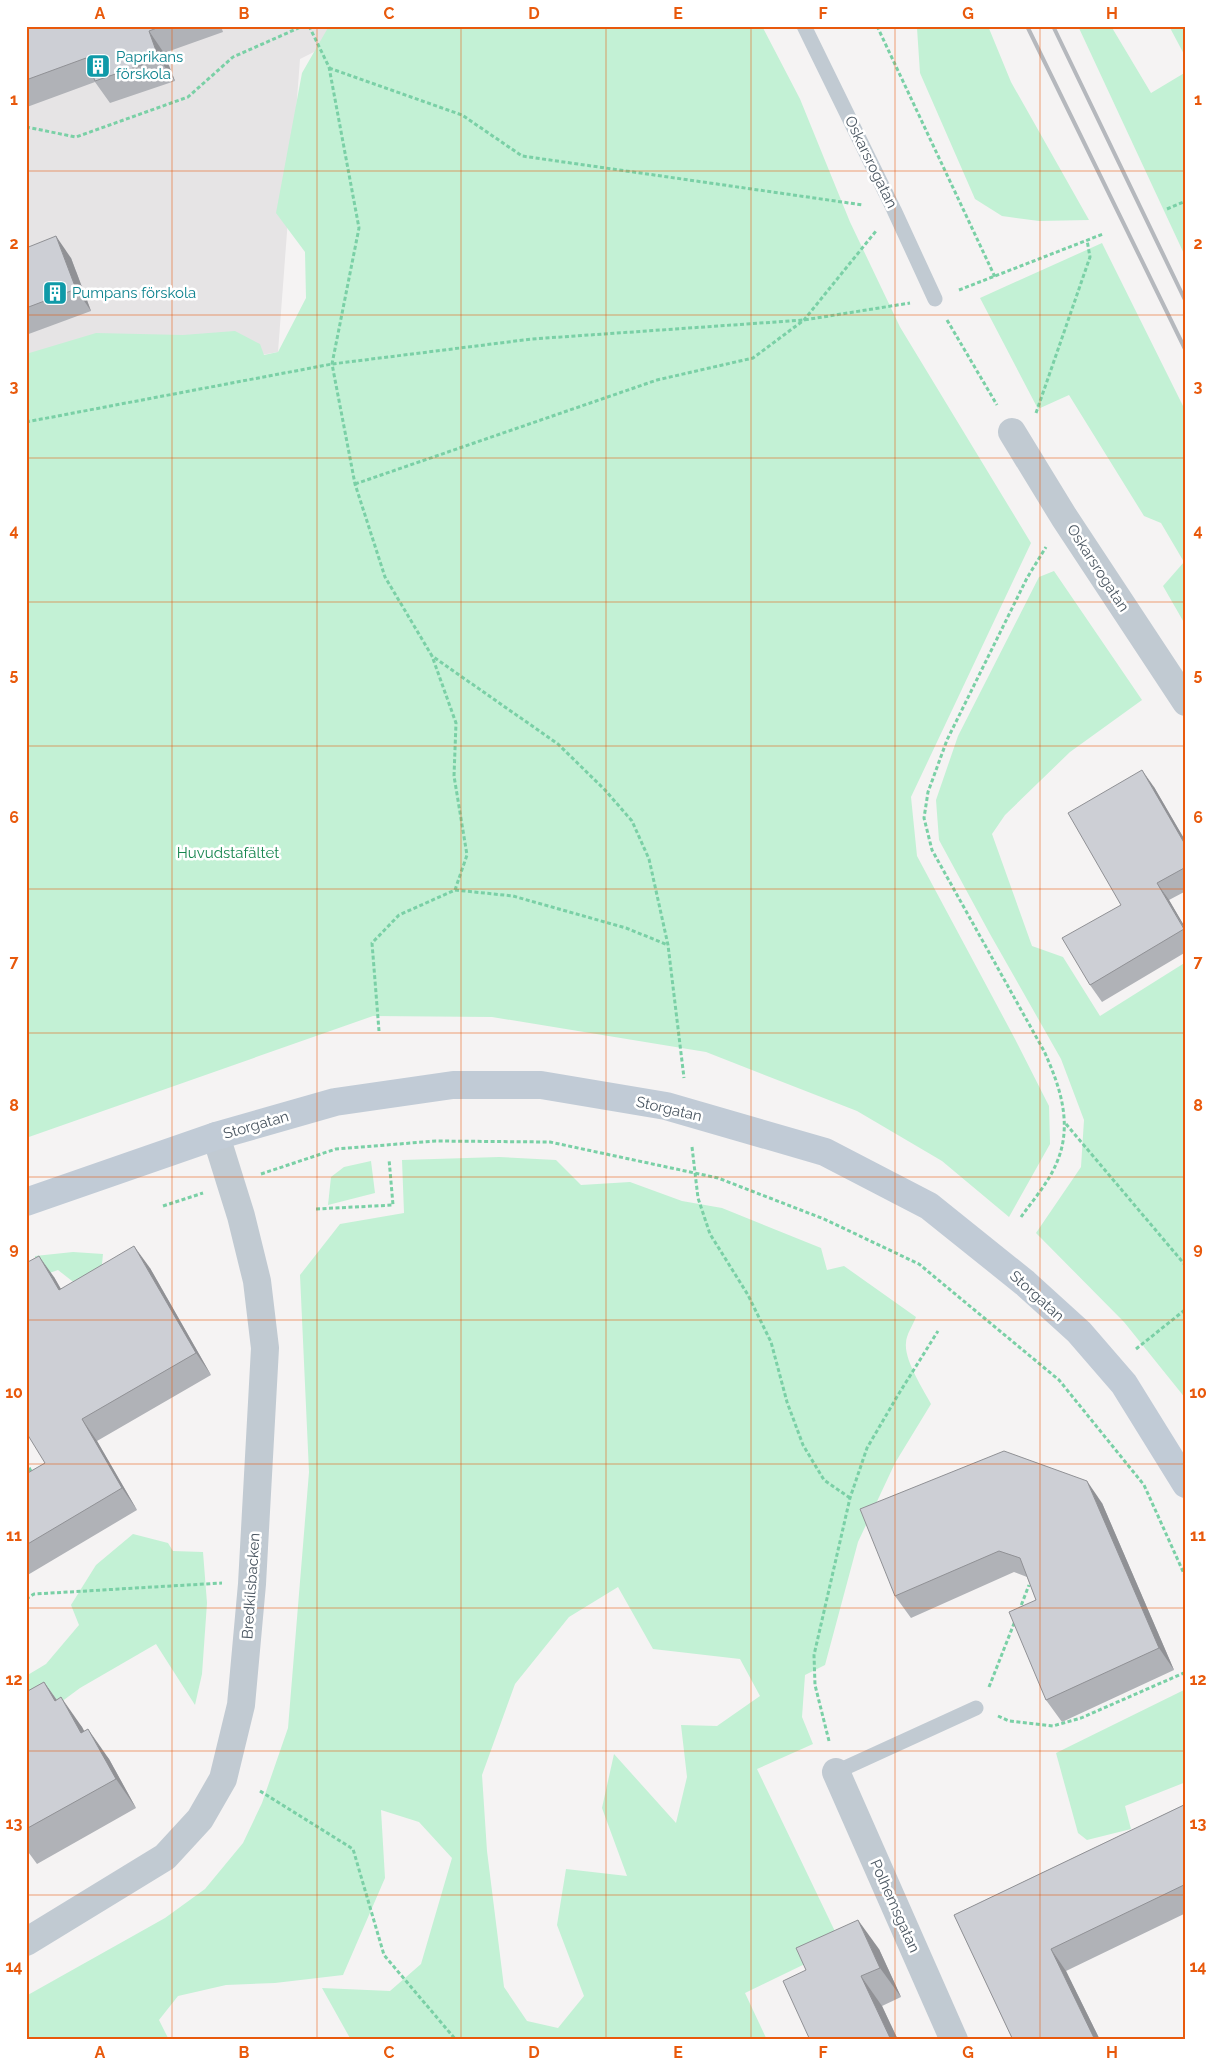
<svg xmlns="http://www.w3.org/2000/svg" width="1212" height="2066" font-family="Raleway,sans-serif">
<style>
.education{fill:#e6e4e5}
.green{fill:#c3f1d5;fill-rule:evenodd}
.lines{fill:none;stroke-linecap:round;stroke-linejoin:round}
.path{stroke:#7ad0a6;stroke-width:3;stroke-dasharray:4 2.5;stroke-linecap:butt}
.lane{stroke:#c1cad2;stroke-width:15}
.street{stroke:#c1cad2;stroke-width:28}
.secondary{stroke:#c1cbd6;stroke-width:28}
.rail{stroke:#b5b8bd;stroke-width:4}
.wall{fill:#b0b2b7}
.shaded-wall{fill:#909195}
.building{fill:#cdcfd5;stroke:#909195}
.grid{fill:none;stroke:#e8590c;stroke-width:1;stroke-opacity:0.55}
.labels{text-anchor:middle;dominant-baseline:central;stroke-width:5;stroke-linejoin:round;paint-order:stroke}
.culture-label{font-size:15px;fill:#0d838f;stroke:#fff;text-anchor:start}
.street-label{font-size:15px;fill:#4a5661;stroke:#fff}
.park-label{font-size:15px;fill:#17864f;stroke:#fff}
.neatline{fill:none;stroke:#e8590c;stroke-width:2}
.grid-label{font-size:16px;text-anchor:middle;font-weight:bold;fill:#e8590c}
</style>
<rect width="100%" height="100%" fill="#f5f3f3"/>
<!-- education -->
<path class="education" d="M26,26H338L328,45L300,59L278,352L26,396Z"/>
<!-- green -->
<g class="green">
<path d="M329,26H762L800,99L850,222L900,327L1031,543L911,797L917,856L1015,1039L1049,1106L1050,1144L1009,1217L942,1161L857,1111L706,1052L492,1017L373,1016L26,1138V354L96,333L183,335L235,331L260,344L264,355L278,352L306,298L305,252L276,213L302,73Z"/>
<path d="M914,26H988L1011,82L1089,220L1039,221L1002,216L975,199L920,73L917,28Z"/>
<path d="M1078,26H1111L1151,93L1186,72V258Z"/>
<path d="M1169,26H1186V58Z"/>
<path d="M1102,243L1186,412V626L1163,586L1184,562L1161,523L1144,516L1069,395L1038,409L980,298Z"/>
<path d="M1054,571L1142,700L1070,752L1005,815L992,834L1032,946L1063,957L1100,1016L1186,962V1399L1124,1322L1036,1233L1081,1167L1084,1120L1061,1059L990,934L939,840L936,800L958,736L1039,577Z"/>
<path d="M499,1157L556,1160L581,1185L630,1182L682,1201L722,1208L821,1248L827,1270L844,1266L916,1317C913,1325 906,1335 906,1343C904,1360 923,1389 931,1404L895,1463L858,1542L825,1665L805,1675L802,1717L813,1744L757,1769L842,1946L745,1993L767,2040H351L322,1988L390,1991L421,1964L452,1858L419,1822L381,1810L385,1878L343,1975L275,1983L226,1985L178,1996L159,2020L169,2040H26V1996L165,1918L205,1889L243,1843L262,1803L288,1728L309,1472L300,1275L340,1224L404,1213L402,1160ZM618,1587L653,1649L740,1659L760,1696L717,1726L681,1725L687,1777L676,1823L614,1754L602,1808L627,1876L566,1869L557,1925L584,1996L558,2028L527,2021L504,1987L487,1851L482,1775L515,1684L569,1617Z"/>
<path d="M371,1161L375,1193L328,1205L331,1177L344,1167Z"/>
<path d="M73,1252L103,1254L100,1284L81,1288L58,1270L35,1278V1256Z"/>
<path d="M133,1534L168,1543L173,1551L203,1552L207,1603L202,1674L195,1705L156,1644L80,1688L57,1705L26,1722V1676L46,1664L79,1625L71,1605L96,1565Z"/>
<path d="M1186,1689V1782L1125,1806L1131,1829L1087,1840L1078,1833L1056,1753Z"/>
</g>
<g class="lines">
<!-- path -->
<g class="path">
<path d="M309,26L329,67L359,228L332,364L355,484L385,577L432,656L558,744L605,790L632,821L649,859L668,945L684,1078"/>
<path d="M877,26L995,277"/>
<path d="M329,68L462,115L522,156L863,205"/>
<path d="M26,127L76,137L188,97L233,57L303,26"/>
<path d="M1167,209L1186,201"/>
<path d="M959,290L1103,234"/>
<path d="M947,320L997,405"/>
<path d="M1036,413L1090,257L1087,240"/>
<path d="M26,422L332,364L532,339L804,320L910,303"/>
<path d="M355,484L657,380L753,358L804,320L876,231"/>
<path d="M455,890L513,896L626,928L668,945"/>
<path d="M379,1031L372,943L399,915L455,890L467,855L454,776L456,723L432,656"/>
<path d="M1066,1124L1186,1266"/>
<path d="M692,1147L698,1198L710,1234L748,1295L771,1342L787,1402L803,1445L824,1480L850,1498"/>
<path d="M261,1174L336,1149L436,1141L550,1142L718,1178L824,1219L919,1264L1059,1380L1144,1485L1186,1578"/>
<path d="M163,1206L203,1193"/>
<path d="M316,1209L393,1205L389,1159"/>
<path d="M1021,1217C1033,1200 1049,1182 1057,1162C1073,1124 1060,1086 1044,1051L932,850L924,818L928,792L947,740L1027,578L1046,547"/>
<path d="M1136,1349L1186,1309"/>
<path d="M26,1462L33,1475"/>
<path d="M26,1599L34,1594L222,1583"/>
<path d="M1019,1611L1029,1585"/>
<path d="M989,1687L1015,1621"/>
<path d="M998,1716L1009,1721L1053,1726L1081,1718L1186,1672"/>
<path d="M829,1741L815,1685L814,1655L850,1498L867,1448L898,1395L938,1331"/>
<path d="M260,1791L353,1849L384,1955L456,2040"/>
</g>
<!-- lane -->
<g class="lane">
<path d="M804,26L894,210L935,299"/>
<path d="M836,1772L976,1708"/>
</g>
<!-- street -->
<g class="street">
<path d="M1012,432L1064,517L1186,702"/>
<path d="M836,1772L954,2040"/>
<path d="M26,1942L165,1857L200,1819L223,1779L241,1705L252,1584L265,1348L257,1281L241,1216L216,1136"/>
</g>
<!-- secondary -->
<path class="secondary" d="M26,1202L216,1136L335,1102L453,1085H541L666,1106L825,1152L929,1206L1025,1283L1079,1332L1124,1384L1186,1484"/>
<!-- rail -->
<g class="rail">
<path d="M1027,26L1186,351"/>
<path d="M1053,26L1186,302"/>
</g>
</g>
<!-- wall -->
<g class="wall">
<path d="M26,26H221L223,32L164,53L175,81L110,103L95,82L27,107L26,105Z"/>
<path d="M26,248L71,258L91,311L26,335Z"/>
<path d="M1154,787L1186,842V891L1169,900L1186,929V952L1102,1002L1090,985L1121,905Z"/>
<path d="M150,1268L211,1375L97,1441L137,1510L26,1576V1474L45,1463L54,1277L61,1289Z"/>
<path d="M1102,1503L1174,1670L1062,1722L1046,1700L1036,1600L1027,1577L1014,1572L911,1618L895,1596Z"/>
<path d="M44,1682L57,1700L82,1727L84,1732L109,1759L136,1808L37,1864L26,1849V1692Z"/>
<path d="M1186,1804V1913L1066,1971L1100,2040H1013L954,1915Z"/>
<path d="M879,1949L901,1997L882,2006L898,2040H810Z"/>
</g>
<!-- shaded-wall -->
<g class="shaded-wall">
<path d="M149,31L164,53L175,81L159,59Z"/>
<path d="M56,236L71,258L91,311L76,289Z"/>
<path d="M1142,770L1154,787L1186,842V846Z"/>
<path d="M1157,883L1169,900L1186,929V931Z"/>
<path d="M134,1246L150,1268L211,1375L196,1353Z"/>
<path d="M39,1256L54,1277L74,1312L59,1290Z"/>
<path d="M82,1419L97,1441L137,1510L122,1488Z"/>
<path d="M1087,1481L1102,1503L1174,1670L1159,1648Z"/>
<path d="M44,1682L65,1712L55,1701Z"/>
<path d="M61,1697L82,1727L102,1763L81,1733Z"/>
<path d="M88,1729L109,1759L136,1808L116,1779Z"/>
<path d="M858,1920L879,1949L901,1997L880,1968Z"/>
<path d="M1051,1949L1066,1971L1100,2040H1095Z"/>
<path d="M861,1976L882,2006L898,2040H891Z"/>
</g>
<!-- building -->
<g class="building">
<path d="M26,26H162L149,31L159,59L95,81L86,58L26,80Z"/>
<path d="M56,236L76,289L26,308V248Z"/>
<path d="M1142,770L1186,846V867L1157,883L1184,929L1090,985L1062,938L1121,905L1068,813Z"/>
<path d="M134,1246L196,1353L82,1419L122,1488L26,1545V1474L45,1463L26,1432V1263L39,1256L59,1290Z"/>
<path d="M1004,1451L1087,1481L1159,1648L1046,1700L1009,1612L1036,1600L1020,1558L999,1551L895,1596L860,1509Z"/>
<path d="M44,1682L55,1701L61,1697L81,1733L88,1729L116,1779L26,1829V1692Z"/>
<path d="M1186,1804V1884L1051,1949L1095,2040H1013L954,1915Z"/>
<path d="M858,1920L880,1968L861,1976L891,2040H810L783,1981L806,1970L796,1948Z"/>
</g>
<!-- grid -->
<path class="grid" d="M172,26V2040M317,26V2040M461,26V2040M606,26V2040M751,26V2040M895,26V2040M1040,26V2040M26,171H1186M26,315H1186M26,458H1186M26,602H1186M26,746H1186M26,889H1186M26,1033H1186M26,1177H1186M26,1320H1186M26,1464H1186M26,1608H1186M26,1751H1186M26,1895H1186"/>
<!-- icons -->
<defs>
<symbol id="building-square" viewBox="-11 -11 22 22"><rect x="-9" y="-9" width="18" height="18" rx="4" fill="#0f9aa8" stroke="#fff"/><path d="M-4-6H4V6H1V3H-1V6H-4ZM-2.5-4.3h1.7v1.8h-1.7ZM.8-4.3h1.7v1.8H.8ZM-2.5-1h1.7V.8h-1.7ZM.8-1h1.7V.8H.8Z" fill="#fff"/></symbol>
</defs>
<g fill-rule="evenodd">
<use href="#building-square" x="84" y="52" width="28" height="28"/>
<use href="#building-square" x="41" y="279" width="28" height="28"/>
</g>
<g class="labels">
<!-- culture labels -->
<g class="culture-label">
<text x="116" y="57">Paprikans<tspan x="116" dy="17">förskola</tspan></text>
<text x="72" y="293">Pumpans förskola</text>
</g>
<!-- street labels -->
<g class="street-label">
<text transform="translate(871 162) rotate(64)">Oskarsrogatan</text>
<text transform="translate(1098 568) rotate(57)">Oskarsrogatan</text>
<text transform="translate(669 1109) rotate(13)">Storgatan</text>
<text transform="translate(256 1125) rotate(-16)">Storgatan</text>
<text transform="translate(1037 1296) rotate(42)">Storgatan</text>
<text transform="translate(251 1586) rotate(-86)">Bredkilsbacken</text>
<text transform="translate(895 1906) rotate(66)">Polhemsgatan</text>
</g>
<!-- park labels -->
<g class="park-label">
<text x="228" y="853">Huvudstafältet</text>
</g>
</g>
<!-- border -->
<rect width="1212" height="2066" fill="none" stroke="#ffffff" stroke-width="55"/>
<rect x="28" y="28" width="1156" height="2010" class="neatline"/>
<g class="grid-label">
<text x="100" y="19">A</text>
<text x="244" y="19">B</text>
<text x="389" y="19">C</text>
<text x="534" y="19">D</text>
<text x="678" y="19">E</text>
<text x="823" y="19">F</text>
<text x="968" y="19">G</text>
<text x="1112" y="19">H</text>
<text x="14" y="105">1</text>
<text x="1198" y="105">1</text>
<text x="14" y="249">2</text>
<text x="1198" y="249">2</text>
<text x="14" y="392">3</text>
<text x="1198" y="392">3</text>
<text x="14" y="536">4</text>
<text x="1198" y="536">4</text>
<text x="14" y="680">5</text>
<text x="1198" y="680">5</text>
<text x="14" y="823">6</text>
<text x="1198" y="823">6</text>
<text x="14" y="967">7</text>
<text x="1198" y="967">7</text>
<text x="14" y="1111">8</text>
<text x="1198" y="1111">8</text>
<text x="14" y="1254">9</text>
<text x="1198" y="1254">9</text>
<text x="14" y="1398">10</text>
<text x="1198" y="1398">10</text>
<text x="14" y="1541">11</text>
<text x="1198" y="1541">11</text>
<text x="14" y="1685">12</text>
<text x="1198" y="1685">12</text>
<text x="14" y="1829">13</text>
<text x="1198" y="1829">13</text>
<text x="14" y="1972">14</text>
<text x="1198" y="1972">14</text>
<text x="100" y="2058">A</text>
<text x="244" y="2058">B</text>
<text x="389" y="2058">C</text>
<text x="534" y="2058">D</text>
<text x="678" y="2058">E</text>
<text x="823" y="2058">F</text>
<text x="968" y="2058">G</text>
<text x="1112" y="2058">H</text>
</g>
</svg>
